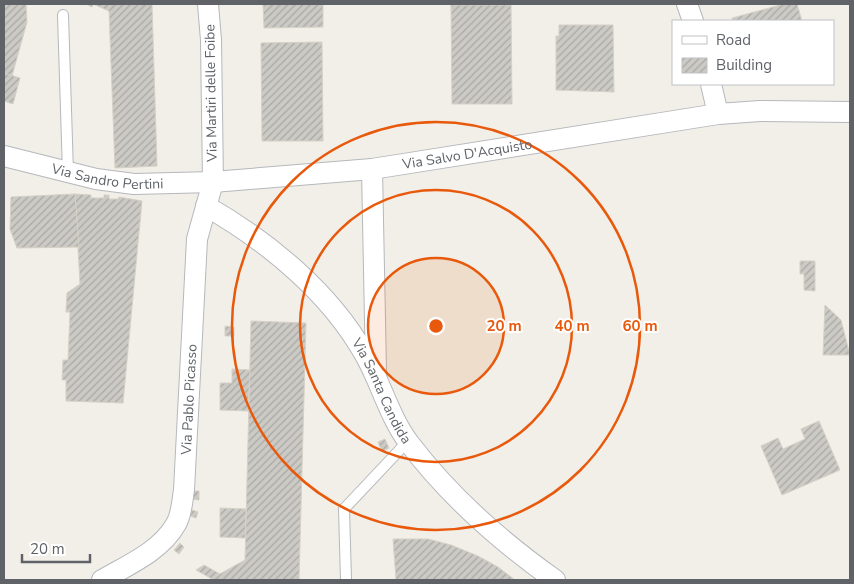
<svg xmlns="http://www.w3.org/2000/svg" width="854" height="584" font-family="'Nunito Sans',sans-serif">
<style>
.building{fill:url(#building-hatch);stroke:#d6d1c6}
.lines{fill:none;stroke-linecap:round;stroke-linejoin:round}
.lane-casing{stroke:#b5b8bc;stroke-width:12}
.street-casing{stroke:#b5b8bc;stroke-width:22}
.lane{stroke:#fff;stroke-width:10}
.street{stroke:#fff;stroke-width:20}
.ring{fill:none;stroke:#e8590c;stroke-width:2.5}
.labels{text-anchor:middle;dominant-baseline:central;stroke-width:4;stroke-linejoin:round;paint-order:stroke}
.street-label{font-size:14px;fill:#5f6368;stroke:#fff}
.centre{fill:#e8590c;stroke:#fff;stroke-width:2.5}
.ring-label{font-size:15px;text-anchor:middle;font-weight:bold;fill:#e8590c;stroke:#fff;stroke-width:4;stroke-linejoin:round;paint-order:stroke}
</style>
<defs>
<pattern id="building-hatch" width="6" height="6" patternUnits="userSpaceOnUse" patternTransform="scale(1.25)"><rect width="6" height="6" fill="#cccac5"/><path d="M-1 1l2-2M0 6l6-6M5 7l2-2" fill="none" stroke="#a9a8a4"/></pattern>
</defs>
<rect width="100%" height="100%" fill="#f1efe8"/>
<!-- building -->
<g class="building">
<path d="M4,4H26L27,22L12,76L4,73Z"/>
<path d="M86,4H152L157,166L115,168L109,11L93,4L92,7Z"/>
<path d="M263,4H323V27L264,28Z"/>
<path d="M784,4H797L802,21H733L732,18Z"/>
<path d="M451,5H511L512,104H452Z"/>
<path d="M559,25H613L614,92L556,90V36H559Z"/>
<path d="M322,42L323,141H262L261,43Z"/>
<path d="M4,73L20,78L13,104L4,101Z"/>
<path d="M75,194L91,195V198H104V195H109V199H118L119,197L142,201L123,403L66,401V380H62L63,360H68L70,312H66L67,293L80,284Z"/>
<path d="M75,194L79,247L17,248L10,229L11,197Z"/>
<path d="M800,261H815V291L804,290V274H800Z"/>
<path d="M825,305L841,320L850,355H823Z"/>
<path d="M251,321L306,323L299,580H209L245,560Z"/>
<path d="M225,326L234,327V336H225Z"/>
<path d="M232,369L250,370L248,411L220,410V383H232Z"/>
<path d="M819,421L840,470L782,495L761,446L778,438L783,449L805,439L801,429Z"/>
<path d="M385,439L389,448L382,452L378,442Z"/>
<path d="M193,491H199V500L192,499Z"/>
<path d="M220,508L246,509L245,538L220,537Z"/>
<path d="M192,510L198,512L196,518L190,516Z"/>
<path d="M393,539H428L451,545L478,556L498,567L515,580H396Z"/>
<path d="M180,543L184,547L179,554L174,550Z"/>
<path d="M204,565L220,574L212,579L196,570Z"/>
</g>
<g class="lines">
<defs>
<g id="lane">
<path d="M63,15L68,173"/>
<path d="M346,580L344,509L408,441"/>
</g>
<g id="street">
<path d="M687,4L693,21"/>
<path d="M711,84L718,114"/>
<path id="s1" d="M4,156L96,179L134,184L213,182L372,169L718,114L760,111L850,112"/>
<path d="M372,169L376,371"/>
<path id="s2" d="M206,206C267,241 330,292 365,355C381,383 389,416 409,443C450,497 500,541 555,580"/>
<path id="s3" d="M102,580C128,565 161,551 176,524C182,514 182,501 184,490L197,239L213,182L211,40L208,4"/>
</g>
</defs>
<!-- lane casing -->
<use href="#lane" class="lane-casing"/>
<!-- street casing -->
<use href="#street" class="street-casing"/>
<!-- lane -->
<use href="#lane" class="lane"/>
<!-- street -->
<use href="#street" class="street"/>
</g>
<!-- distance rings -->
<circle cx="436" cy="326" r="68" fill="#e8590c" fill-opacity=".12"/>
<g class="ring">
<circle cx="436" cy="326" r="68"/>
<circle cx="436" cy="326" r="136"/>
<circle cx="436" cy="326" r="204"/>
</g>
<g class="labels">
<!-- street labels -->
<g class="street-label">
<text transform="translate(211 93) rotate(-91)">Via Martiri delle Foibe</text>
<text stroke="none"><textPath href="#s1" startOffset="468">Via Salvo D'Acquisto</textPath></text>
<text stroke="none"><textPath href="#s1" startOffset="106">Via Sandro Pertini</textPath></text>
<text stroke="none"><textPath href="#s2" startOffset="260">Via Santa Candida</textPath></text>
<text stroke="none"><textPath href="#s3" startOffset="220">Via Pablo Picasso</textPath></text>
</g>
</g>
<circle cx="436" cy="326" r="8" class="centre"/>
<g class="ring-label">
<text x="504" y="331">20 m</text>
<text x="572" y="331">40 m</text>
<text x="640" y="331">60 m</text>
</g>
<!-- border -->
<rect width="854" height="584" fill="none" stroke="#5f6368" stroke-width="10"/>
<!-- legend -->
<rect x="672" y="20" width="162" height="65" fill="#ffffff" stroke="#bfc1c3"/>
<rect x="682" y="36" width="25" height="8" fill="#ffffff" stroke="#bfc1c3"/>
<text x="716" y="45" font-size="15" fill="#5f6368">Road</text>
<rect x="682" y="58" width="25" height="15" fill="url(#building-hatch)" stroke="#bfc1c3"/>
<text x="716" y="70" font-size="15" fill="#5f6368">Building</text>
<!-- scale -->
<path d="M22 554v8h68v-8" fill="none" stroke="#5f6368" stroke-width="2.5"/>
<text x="30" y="554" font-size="15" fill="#5f6368" stroke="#ffffff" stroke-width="4" paint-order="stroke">20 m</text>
</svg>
